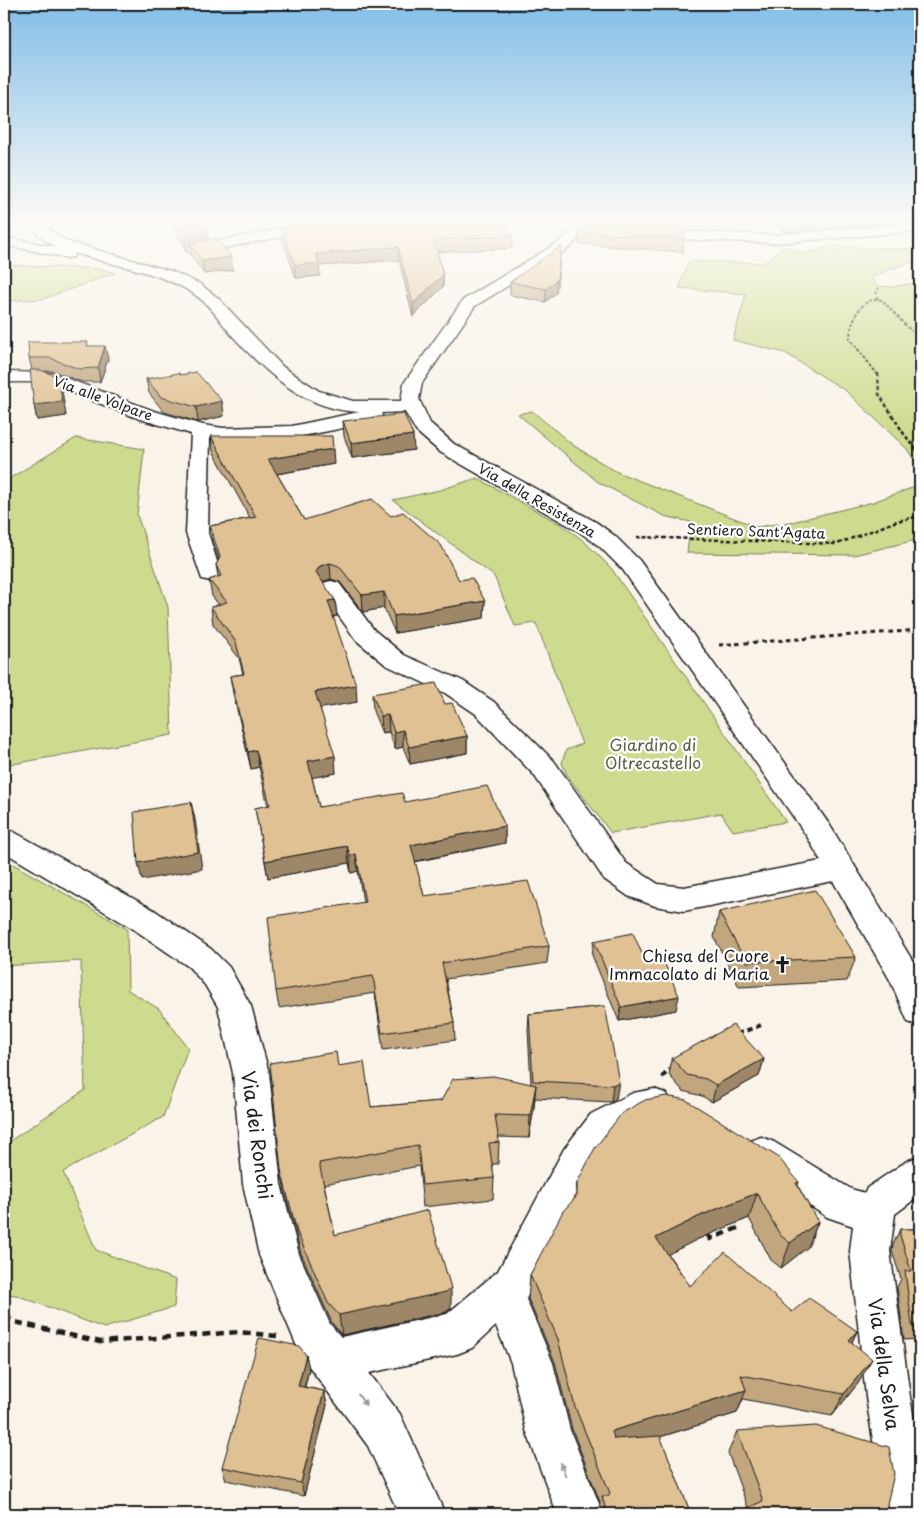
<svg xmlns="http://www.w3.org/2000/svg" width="924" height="1518" font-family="'Playpen Sans',sans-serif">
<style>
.green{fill:#cedb8e;stroke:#757c55}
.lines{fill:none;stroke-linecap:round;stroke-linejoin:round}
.minor-casing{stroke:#1c1c1c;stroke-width:3}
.path-far4{stroke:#1c1c1c;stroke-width:2;stroke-dasharray:3 2;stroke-linecap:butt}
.path-far3{stroke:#1c1c1c;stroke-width:2.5;stroke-dasharray:4 2.5;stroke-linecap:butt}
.path-far2{stroke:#1c1c1c;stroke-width:3;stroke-dasharray:4.5 4;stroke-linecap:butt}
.path-far1{stroke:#1c1c1c;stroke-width:4;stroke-dasharray:5.5 4.5;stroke-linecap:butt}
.path{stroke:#1c1c1c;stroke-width:4.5;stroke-dasharray:8 5.5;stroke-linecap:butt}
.minor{fill:#fff;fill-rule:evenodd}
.wall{fill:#c1a67e;stroke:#1c1c1c}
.shaded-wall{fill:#9d8767;stroke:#1c1c1c}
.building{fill:#e0c193;stroke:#1c1c1c}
.oneway{fill:#999}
.labels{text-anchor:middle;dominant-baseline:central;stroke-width:4.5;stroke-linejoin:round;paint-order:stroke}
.far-street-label{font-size:14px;fill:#1c1c1c;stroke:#fff}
.park-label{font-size:16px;fill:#5a5f44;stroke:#fff}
.poi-label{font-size:16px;fill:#1c1c1c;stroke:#fff;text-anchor:end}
.near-street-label{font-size:19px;fill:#1c1c1c;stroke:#fff}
</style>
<rect width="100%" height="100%" fill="#f9f3e9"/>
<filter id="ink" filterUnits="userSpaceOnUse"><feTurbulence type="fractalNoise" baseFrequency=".02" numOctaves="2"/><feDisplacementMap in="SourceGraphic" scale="10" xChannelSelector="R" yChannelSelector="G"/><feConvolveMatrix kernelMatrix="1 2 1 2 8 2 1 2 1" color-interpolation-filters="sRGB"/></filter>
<g filter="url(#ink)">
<!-- green -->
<g class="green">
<path d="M784,246L804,254L833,246L904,249L920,247L919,260C902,264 887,271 871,278L878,286L892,287L920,282V469L907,449L846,391L785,353L733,340L746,294L679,288L689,261L764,263Z"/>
<path d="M4,265L102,269L115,273L43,299L4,301Z"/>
<path d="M532,411L574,446L617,472L757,527L796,521L873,502L920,485V539L854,555L687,553L691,522L664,516L598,482L518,414Z"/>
<path d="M76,438L144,449L137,515L168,607L172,735L13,764L4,759V482Z"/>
<path d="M477,478L562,525L584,541L611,568L786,822L733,831L721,813L611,833L567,775L562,763L566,750L582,744L536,623L515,626L494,576L393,500L440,490Z"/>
<path d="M4,859L127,929L128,990L159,1009L188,1048L163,1117L63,1172L96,1250L176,1280L174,1307L104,1328L16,1295L4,1294V1145L85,1090L81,961L4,966Z"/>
</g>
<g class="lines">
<defs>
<g id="minor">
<path d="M29,222H43L51,231L66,241L174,272L200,284L218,298L283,367L319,391L353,401H401L404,383L463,300L559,242L574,228L573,222H587L588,229L569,248L475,306L422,383L419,399L430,423L454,444L596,522L615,536L639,560L829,824L917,968L920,975V1026L908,1022L890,980L833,881L684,911L655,906L628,896L604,879L534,775L476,714L445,693L386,665L356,640L319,588L323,583L331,581L339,583L374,630L404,655L463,681L494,702L554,761L626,863L658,884L684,887L821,861L808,838L623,570L599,546L580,532L440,452L416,431L405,412L381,413L382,415L380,419C325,433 267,446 210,438L208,533L221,574L218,579L210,581L202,579L186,533L191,434L140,419L44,382H4V372L52,373L154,411L203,425L223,428L292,426L359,412C304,410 265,372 230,333C219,319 209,304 194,294C162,272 112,265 75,253L73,257L68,258L4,245V237L56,247L41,237Z"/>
<path d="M316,222H343L336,226L193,254L186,250L193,246Z"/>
<path d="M920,223V231L774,243L647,238L640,234L647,230L774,235Z"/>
<path d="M4,828L14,832L154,910L211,949L229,967L251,1006L269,1073L281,1184L299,1254L330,1324L341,1337L447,1314L498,1271L564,1149L591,1114L633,1093L654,1089L667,1094L672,1105L667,1116L640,1124L617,1138L590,1173L526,1299L553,1363L570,1430L603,1514H557L526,1430L511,1363L496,1326L472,1348L457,1354L369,1373L400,1414L445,1514H399L368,1446L300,1354L259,1255L243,1184L233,1073L218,1007L205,985L189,967L132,928L4,852Z"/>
<path d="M761,1137L774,1142L851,1189L865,1193L867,1188L907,1161L920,1156V1195L895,1214L890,1251L910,1397L920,1455V1514H885L866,1397L850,1251L853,1226L827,1217L748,1166L742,1154L748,1142Z"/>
</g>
</defs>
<!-- minor casing -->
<use href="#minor" class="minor-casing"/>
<!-- path-far4 -->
<g class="path-far4">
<path d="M878,299L876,294L879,288"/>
<path d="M878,375L850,339C850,322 861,295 882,300L908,328L920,336"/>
</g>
<!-- path-far3 -->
<g class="path-far3">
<path d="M878,373L879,394L904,434L920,454"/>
<path d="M637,537L837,544L897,521L920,516"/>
</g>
<!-- path-far2 -->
<path class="path-far2" d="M719,645L920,630"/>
<!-- path-far1 -->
<g class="path-far1">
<path d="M737,1034L764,1024"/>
<path d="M662,1077L674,1066"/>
</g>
<!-- path -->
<g class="path">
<path d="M708,1235L710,1239L738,1228"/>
<path d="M4,1316L15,1322L100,1342L239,1332L277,1336"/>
</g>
<!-- minor -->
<use href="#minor" class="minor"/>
</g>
<!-- wall -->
<g class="wall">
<path d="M169,222H200L209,240L233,270L204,274L191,255L190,247L186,248Z"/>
<path d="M607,222H681L680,227L684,239L683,252L579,244L580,232L607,224Z"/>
<path d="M769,222H892L891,223L783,232Z"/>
<path d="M282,229L512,235V248L437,252L443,275V287L413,317L399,260L319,266L320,276L296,278L283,241Z"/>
<path d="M560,258L556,293L545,302L510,295V282Z"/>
<path d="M89,346L108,359L100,382H82L53,371H44L62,391L66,416L37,420L34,405L32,370L29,358Z"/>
<path d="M180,375L222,401L224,416L198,422L164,412L149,393L146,379Z"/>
<path d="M343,421L414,450L352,458L344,436Z"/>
<path d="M211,436L334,464L277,474L304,520L459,580L485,601L484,618L395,633L384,608L363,612L340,582L331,579L322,582L335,600L337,616L333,617L357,702L320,708L336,773L312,777L319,807L405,802L505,826V843L415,862L424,896L549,946L547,963L446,979L454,1023L455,1040L383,1050L375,993L279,1008L276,991L363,902L358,871L351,873L349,863L268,878L255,808L268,806L259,767L251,769L233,693L230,676L243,674L239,658L213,624L211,607L219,605L212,596L209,580L218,577L216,565L219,560L213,542L210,526L250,518L213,451Z"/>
<path d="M372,694L445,704L467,736V753L410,764L403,747L395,749L389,732L382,733L373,711Z"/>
<path d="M719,912L856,957L847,981L739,987L714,937Z"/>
<path d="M594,941L646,963L676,1010L619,1021L592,955Z"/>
<path d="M605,1006L616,1099L611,1102L535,1098L534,1107L529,1138L498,1137L499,1142L498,1164H492L494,1178L493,1199L423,1207L419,1166L324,1184L335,1235L451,1308L446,1312L342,1335L332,1323L301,1253L285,1192L281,1170L338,1066L371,1107L441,1101L531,1084L528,1030L529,1014Z"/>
<path d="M672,1058L764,1059L759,1076L712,1102L702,1096L683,1091L669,1075Z"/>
<path d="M799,1182L798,1186L818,1222L808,1247L781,1268L771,1260L749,1218L696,1240L668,1254L690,1286L792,1312L857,1331L852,1342L859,1382L832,1416L743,1399L737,1413L660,1437L691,1514H598L600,1502L572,1429L555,1362L528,1299L530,1275L575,1197L577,1183Z"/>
<path d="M900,1229H920V1339L904,1340L897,1287L901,1279L892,1251L893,1245Z"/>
<path d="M306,1355L309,1369L305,1387L324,1391L327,1405L304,1496L226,1480L222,1467Z"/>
<path d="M737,1431L887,1504L748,1508L728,1453Z"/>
</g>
<!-- shaded-wall -->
<g class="shaded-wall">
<path d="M785,222H892L891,223L783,232Z"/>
<path d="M207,229L209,241L189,243L190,247L186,248L184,235Z"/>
<path d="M561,246L556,293L545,302L546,289Z"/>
<path d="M398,247L399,260L319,266L320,276L296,278L295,265L316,254Z"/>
<path d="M231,257L233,270L204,274L202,261Z"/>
<path d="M443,275V287L413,317V304Z"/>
<path d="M105,346L108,359L100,382L98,368Z"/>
<path d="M59,377L62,391L66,416L37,420L34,405Z"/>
<path d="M222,401L224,416L198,422L196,407Z"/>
<path d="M413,435L414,450L352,458L351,443Z"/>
<path d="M333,449L334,464L270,475L268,459Z"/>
<path d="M330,563L331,579L322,582L316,572L320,566Z"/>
<path d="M384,592V608L363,612L362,595Z"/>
<path d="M335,600L337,616L329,617L328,601Z"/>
<path d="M485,601L484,618L395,633L394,616Z"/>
<path d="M356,685L357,702L317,709L315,692Z"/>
<path d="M388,715L389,732L382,733L381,716Z"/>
<path d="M403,730V747L395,749L394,732Z"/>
<path d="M467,736V753L410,764L409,747Z"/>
<path d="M256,750L259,767L251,769L248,752Z"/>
<path d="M335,756L336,773L310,778L308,761Z"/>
<path d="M191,802L195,819L202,869L142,880L138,863Z"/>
<path d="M505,826V843L412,862L411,845Z"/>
<path d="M347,846L349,863L268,878L265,861Z"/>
<path d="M356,854L358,871L351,873L350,855Z"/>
<path d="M679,996L676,1010L619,1021L621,1007Z"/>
<path d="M764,1059L759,1076L712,1102L716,1085Z"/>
<path d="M619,1082L616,1099L611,1102L613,1085Z"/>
<path d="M536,1085L534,1107L529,1138L530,1116Z"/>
<path d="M757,1193L749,1218L696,1240L651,1263L656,1238L702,1215Z"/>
<path d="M818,1222L808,1247L781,1268L790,1243Z"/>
<path d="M451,1288V1308L446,1312L342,1335L339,1315Z"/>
<path d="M857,1331L846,1355L849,1340Z"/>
<path d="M306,1355L309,1369L301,1400L298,1386Z"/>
<path d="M872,1359L859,1382L832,1416L844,1394Z"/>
<path d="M746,1390L737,1413L608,1453L612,1431Z"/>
<path d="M324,1391L327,1405L304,1496L301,1483Z"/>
</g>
<!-- building -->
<g class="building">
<path d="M175,222H200L207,229L184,235Z"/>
<path d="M366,222H505L512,235L434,240L443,275L413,304L398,247L316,254L319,263L295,265L282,229Z"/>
<path d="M592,223L683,228L684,239L580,232Z"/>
<path d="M217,238L231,257L202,261L189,243Z"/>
<path d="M561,246L557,280L546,289L510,282Z"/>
<path d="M28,342H88L87,346H105L98,368L79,369L50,358H29Z"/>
<path d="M30,370H40L59,377L62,402L34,405Z"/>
<path d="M196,372L222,401L196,407L161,397L146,379L179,373L180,375Z"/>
<path d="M404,414L413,435L351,443L343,421Z"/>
<path d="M211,436H332L333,449L268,459L304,520L372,499L391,516L403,512L441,545L459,580L472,578L485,601L394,616L384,592L362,595L339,566L330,563L320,566L316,572L335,600L328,601L356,685L315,692L335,756L308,761L319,807L402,793L405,802L487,786L505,826L411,845L424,896L528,881L549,946L442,963L454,1023L382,1033L373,976L276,991L268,917L365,902L356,854L350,855L347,846L265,861L255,808L270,805L256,750L248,752L230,676L244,674L236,642L211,607L227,602L209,580L221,576L216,565L220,557L210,526L256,517Z"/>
<path d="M436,683L445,704L452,703L467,736L409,747L403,730L394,732L388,715L381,716L372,694Z"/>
<path d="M191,802L198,852L138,863L134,812Z"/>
<path d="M815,890L856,957L746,962L719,912Z"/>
<path d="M633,933L646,963L663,960L679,996L621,1007L594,941Z"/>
<path d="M605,1006L619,1082L613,1085L533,1081L529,1014Z"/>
<path d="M733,1025L764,1059L716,1085L706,1079L687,1075L672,1058Z"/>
<path d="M336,1052L338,1066L364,1062L371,1107L441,1101L453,1079L493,1076L536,1085L530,1116L495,1115L499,1142L489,1143L494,1178L422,1185L418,1145L319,1163L335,1235L428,1210L451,1288L446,1292L339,1315L328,1303L297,1232L281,1170L270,1063Z"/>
<path d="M666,1096L686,1100L778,1157L799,1182L796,1183L818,1222L790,1243L780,1235L757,1193L702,1215L656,1238L690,1286L725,1252L792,1312L809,1298L857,1331L849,1340L872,1359L844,1394L741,1375L746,1390L612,1431L614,1439L660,1436L691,1514H607L602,1496H608L610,1493L575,1407L558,1339L530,1275L563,1211L577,1196V1183L595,1148L622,1113L645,1100Z"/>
<path d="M900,1229H920V1324L912,1325L905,1271H911L900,1235Z"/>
<path d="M259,1338L299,1346L306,1355L298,1386L324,1391L301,1483L222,1467Z"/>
<path d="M816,1426L889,1447L894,1474L887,1504L889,1514H734L763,1501L737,1431Z"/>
</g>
<!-- one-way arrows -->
<defs><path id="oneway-solid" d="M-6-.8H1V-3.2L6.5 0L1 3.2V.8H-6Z" transform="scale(1.25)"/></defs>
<g class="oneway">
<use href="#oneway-solid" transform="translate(362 1400) rotate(54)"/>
<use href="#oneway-solid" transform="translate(563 1469) rotate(-111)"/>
</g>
</g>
<!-- sky -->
<linearGradient id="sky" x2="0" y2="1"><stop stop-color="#82bee9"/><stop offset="0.51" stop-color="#fcfaf5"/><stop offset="1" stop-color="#fcfaf5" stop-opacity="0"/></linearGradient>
<rect width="924" height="434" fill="url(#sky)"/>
<!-- icons -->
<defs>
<symbol id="church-bare" viewBox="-9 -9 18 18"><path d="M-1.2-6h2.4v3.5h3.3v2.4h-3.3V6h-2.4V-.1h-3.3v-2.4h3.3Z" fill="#1c1c1c" stroke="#fff" stroke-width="2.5" paint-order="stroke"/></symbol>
</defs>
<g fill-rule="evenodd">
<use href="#church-bare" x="770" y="952" width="25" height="25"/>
</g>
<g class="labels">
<!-- far-street labels -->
<g class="far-street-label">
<text transform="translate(103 398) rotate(20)">Via alle Volpare</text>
<text transform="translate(537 500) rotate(30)">Via della Resistenza</text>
<text transform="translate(756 531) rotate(2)">Sentiero Sant'Agata</text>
</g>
<!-- park labels -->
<g class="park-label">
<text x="653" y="744">Giardino di<tspan x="653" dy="18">Oltrecastello</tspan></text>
</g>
<!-- poi labels -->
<g class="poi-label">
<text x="769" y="955">Chiesa del Cuore<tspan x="769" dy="18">Immacolato di Maria</tspan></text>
</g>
<!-- near-street labels -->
<g class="near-street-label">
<text transform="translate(258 1135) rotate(82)">Via dei Ronchi</text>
<text transform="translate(885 1364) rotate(82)">Via della Selva</text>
</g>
</g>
<!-- margin -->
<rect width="924" height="1518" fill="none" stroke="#fff" stroke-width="20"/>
<rect x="10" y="10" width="904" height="1498" fill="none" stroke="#1c1c1c" stroke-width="2" filter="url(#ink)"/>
</svg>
